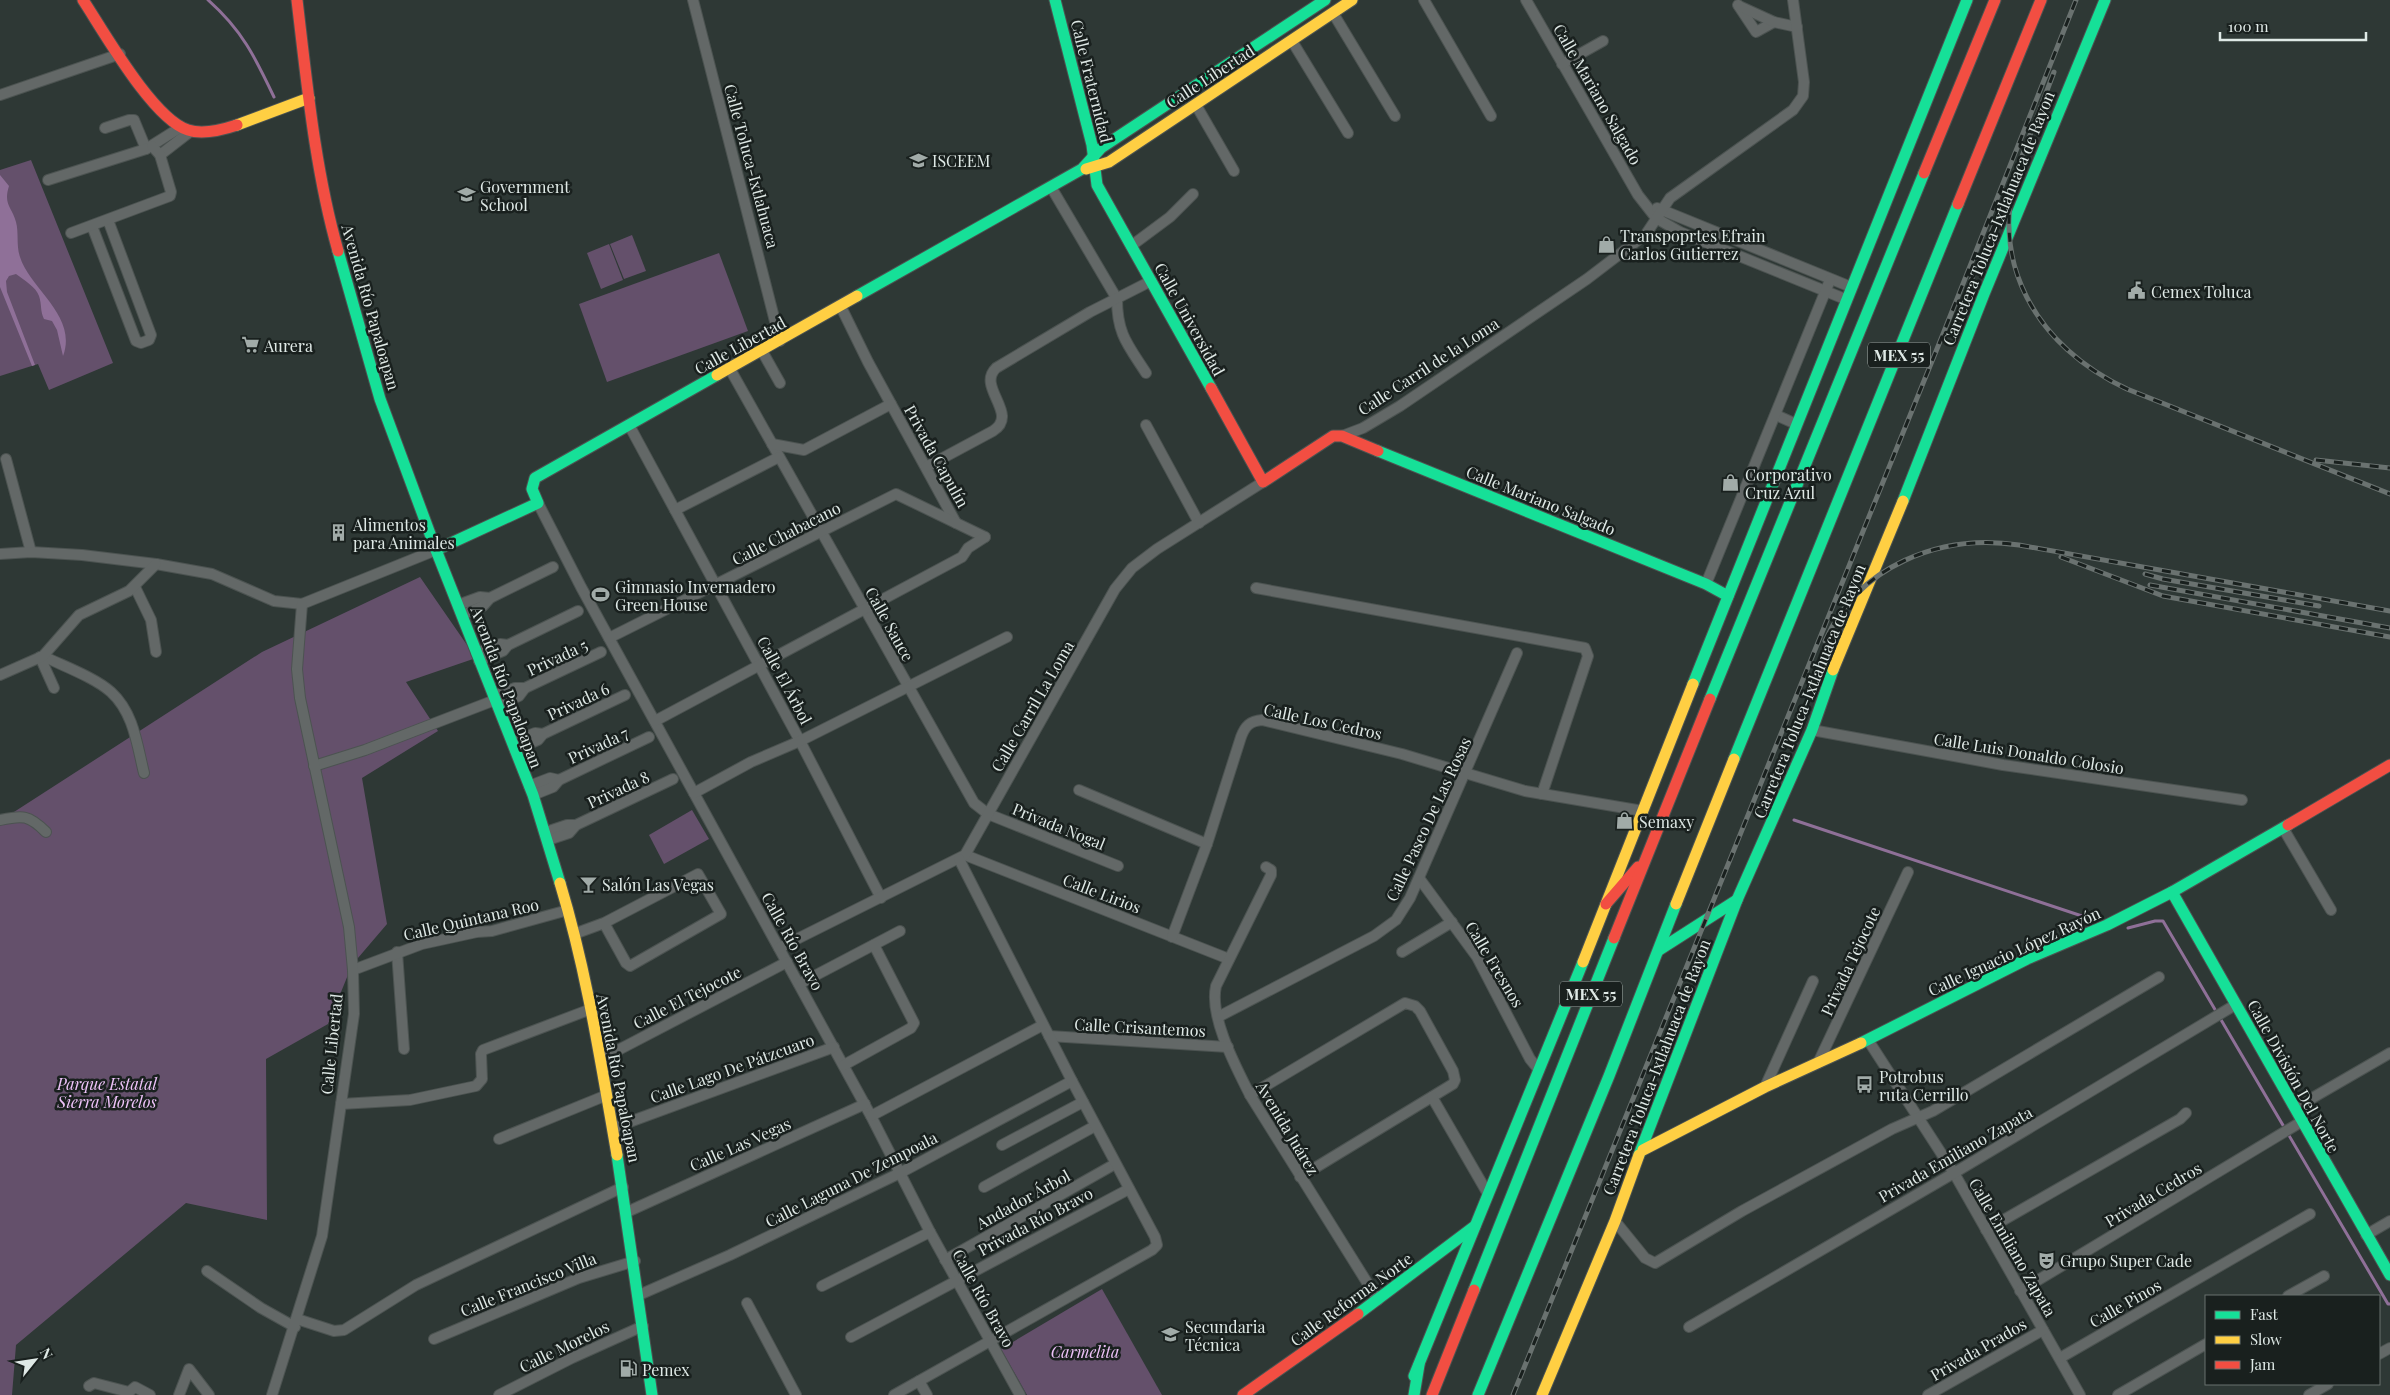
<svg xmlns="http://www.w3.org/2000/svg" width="2390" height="1395" font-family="'Playfair Display',serif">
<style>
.green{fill:#64506b}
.water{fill:#8f7098}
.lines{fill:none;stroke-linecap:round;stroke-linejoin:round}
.stream{stroke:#8f7098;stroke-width:3}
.street-casing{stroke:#4c5351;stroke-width:12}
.fast-casing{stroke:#4c5351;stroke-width:13}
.slow-casing{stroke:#4c5351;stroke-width:13}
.jam-casing{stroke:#4c5351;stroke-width:13}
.street{stroke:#636867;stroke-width:10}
.fast{stroke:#16e098;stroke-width:11}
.slow{stroke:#ffcf43;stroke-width:11}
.jam{stroke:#f24e42;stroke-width:11}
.rail-casing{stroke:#6a7270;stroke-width:5}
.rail{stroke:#19201e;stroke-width:3;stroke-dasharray:9;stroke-linecap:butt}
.labels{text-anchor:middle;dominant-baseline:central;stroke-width:5;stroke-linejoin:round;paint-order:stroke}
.shield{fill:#19201e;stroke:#a4adaa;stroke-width:1}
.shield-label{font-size:15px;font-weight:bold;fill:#dfe9e6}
.street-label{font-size:16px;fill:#dfe9e6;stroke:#19201e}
.poi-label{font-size:16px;fill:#dfe9e6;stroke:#19201e;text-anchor:start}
.park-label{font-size:16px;font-style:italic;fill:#efc3fa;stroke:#19201e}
</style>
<rect width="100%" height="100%" fill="#2e3835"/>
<!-- green -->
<g class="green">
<path d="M31,160L113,363L49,390L38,364L0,376V170Z"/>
<path d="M632,235L646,271L624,279L610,244Z"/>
<path d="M609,244L623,280L601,289L587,253Z"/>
<path d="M719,253L748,331L607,382L579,304Z"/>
<path d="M420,577L476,658L406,682L438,731L362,778L387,924L352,965L328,1024L266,1059L267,1220L186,1203L16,1345L12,1395H0V821L262,652Z"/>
<path d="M692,810L709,839L664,864L649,835Z"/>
<path d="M1102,1289L1162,1395H1027L1001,1349Z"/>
</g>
<!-- water -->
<path class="water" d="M0,175L9,186C3,205 12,207 16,222C19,233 16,245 20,257C30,289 78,316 63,356L57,330L52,321L44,319C40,311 42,305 39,296C36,287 24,280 16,274L9,276L6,281L7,292L35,365L32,366L0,287Z"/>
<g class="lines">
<!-- stream -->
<g class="stream">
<path d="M208,0C242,30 255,57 274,97"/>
<path d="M1794,820L2094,920"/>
<path d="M2128,928L2155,921H2163L2388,1304H2390"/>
</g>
<defs>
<g id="street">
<path d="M693,0L780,341"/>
<path d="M1424,0L1491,116"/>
<path d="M1526,0L1638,195L1656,218L1680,232L1845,299"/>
<path d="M1738,5L1756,32L1774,22"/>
<path d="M1739,6L1774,22L1797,27"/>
<path d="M1333,13L1395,116"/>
<path d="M1292,41L1348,133"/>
<path d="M1562,64L1603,41"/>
<path d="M0,95L120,54"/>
<path d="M1196,105L1234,171"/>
<path d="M105,128L129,120H134L146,149"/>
<path d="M160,155L191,131"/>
<path d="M48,180L146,149L181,127"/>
<path d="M1051,187L1117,299C1117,334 1128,345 1146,373"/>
<path d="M1657,208L1851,287"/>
<path d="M92,226L136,341L141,343L149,340L151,335L108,220"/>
<path d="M71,233L170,196L171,192L160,155L152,146"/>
<path d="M1131,246L1170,217L1193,194"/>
<path d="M841,307L868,362L956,523"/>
<path d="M762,351L780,383"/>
<path d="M730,369L974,803L988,814L1118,866"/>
<path d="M1776,415L1796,424"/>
<path d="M629,425L800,741L881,898"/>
<path d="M1146,425L1199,523"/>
<path d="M1342,436L1363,428L1400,406L1587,279L1646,234L1670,198L1793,110L1803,96L1804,82L1793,0"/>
<path d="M772,444L804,450L891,404"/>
<path d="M6,459L31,552"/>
<path d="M926,467L993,431C1020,414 976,387 996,368L1090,312L1151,281"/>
<path d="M538,503L581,587L871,1116L930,1232L1020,1395"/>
<path d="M675,510L779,457"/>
<path d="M0,554L31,552L82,555L156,564L212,574L274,601L302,604L436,550"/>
<path d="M1706,584L1830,280"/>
<path d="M135,587L151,620L156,652"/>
<path d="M1256,588L1585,648L1588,656L1542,794"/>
<path d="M458,605L480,597L490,598"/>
<path d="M462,615L483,606L490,598L553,567"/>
<path d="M609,638L896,494L985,537"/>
<path d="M476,653L500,644L508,645"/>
<path d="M43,656C63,666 94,677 111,692C134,713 137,745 144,773"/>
<path d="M40,657L54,688"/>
<path d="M479,661L503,651L508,645L578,611"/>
<path d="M0,675L43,656L79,615L129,591L156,564"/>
<path d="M493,696L515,688H525L601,652"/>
<path d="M497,705L519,696L525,688"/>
<path d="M655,721L962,557L968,548L985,537"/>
<path d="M1812,730L2003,765L2242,800"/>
<path d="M512,742L535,733L543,734"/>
<path d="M515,750L538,740L543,734L625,695"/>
<path d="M314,766L365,750L495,700"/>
<path d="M529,786L550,778L559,780"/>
<path d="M1079,790L1207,844"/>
<path d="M694,793L751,762L800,741L1007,637"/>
<path d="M533,795L553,787L559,780L649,737"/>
<path d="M0,820C23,815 29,815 46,832"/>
<path d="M2283,828L2331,910"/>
<path d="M546,832L567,825H576"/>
<path d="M548,840L569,833L576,825L673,779"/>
<path d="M965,855L1229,959"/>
<path d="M1266,867L1271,870V875L1216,986C1209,1017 1236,1067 1250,1095L1378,1300"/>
<path d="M1419,878L1477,957L1530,1059L1539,1070"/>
<path d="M574,934L604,923L698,874L721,914L630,966L626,963L604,923"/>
<path d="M1172,937L1207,844L1241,737C1245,726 1250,721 1262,720L1402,754L1525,791L1643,811"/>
<path d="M779,948L965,855L1115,589L1132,568L1157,549L1263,482"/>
<path d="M397,952L404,1049"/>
<path d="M1402,952L1452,922"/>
<path d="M353,970L422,944L477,932L492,931L568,910"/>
<path d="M799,984L900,931"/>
<path d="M1218,1017L1374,936L1396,920L1410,898L1517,653"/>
<path d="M1049,1036L1228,1047"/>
<path d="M1868,1040L1954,1173L2080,1395"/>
<path d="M601,1059L787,962"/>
<path d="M1818,1063L1908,872"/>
<path d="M844,1065L911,1028L914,1023L874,945"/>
<path d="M1765,1087L1813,981"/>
<path d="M1250,1095L1405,1003L1415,1006L1420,1011L1453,1071L1455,1080L1453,1084L1300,1177"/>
<path d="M1432,1097L1488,1194"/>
<path d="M341,1104L410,1100L476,1086L482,1079L481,1054L483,1050L591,1009"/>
<path d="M2295,1108L2390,1053"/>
<path d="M871,1116L1043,1025"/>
<path d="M613,1128L834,1047"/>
<path d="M499,1139L607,1095"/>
<path d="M1002,1145L1083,1102"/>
<path d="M984,1187L1095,1126"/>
<path d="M627,1212L865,1104"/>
<path d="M1615,1221L1645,1258L1655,1263L1742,1211L1892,1129L1933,1111L2159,977"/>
<path d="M1986,1230L2180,1119L2186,1113"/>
<path d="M2366,1235L2390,1221"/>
<path d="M945,1260L1115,1164"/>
<path d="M207,1271L261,1308L295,1327"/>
<path d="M822,1286L930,1232"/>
<path d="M2020,1291L2301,1122"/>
<path d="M639,1295L730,1255L900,1173L1072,1081"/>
<path d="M2288,1296L2324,1276"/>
<path d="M747,1303L796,1395"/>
<path d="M297,1319L334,1331L344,1330L416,1285L623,1187"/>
<path d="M1689,1327L1954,1173L2235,1005"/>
<path d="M851,1337L1129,1189"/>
<path d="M434,1339L579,1278L635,1261"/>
<path d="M2379,1354L2390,1348"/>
<path d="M2060,1358L2310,1214"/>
<path d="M919,1381L927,1395"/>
<path d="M89,1386L94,1383L129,1392L135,1387L150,1395"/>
<path d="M179,1395L189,1369L209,1395"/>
<path d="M272,1395L322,1236L354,1014L353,970L349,927L300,698L297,669L302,604"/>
<path d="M499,1395L572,1358L643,1326"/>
<path d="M894,1395L1152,1250L1157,1245L1155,1237L1072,1081L959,859"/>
<path d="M1928,1395L2043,1330"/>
<path d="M2118,1395L2206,1344"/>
<path d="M2309,1395L2328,1384"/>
</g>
<g id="fast">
<path d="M1055,0L1092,145L1097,185L1211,388"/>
<path d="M338,251L380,399L436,550L533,795L560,883"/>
<path d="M857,296L1082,169L1101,148L1325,0"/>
<path d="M1378,451L1706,584L1728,596"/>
<path d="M1903,501L1984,294L2105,0"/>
<path d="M436,550L538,503L532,489L535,478L717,375"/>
<path d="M1693,684L1967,0"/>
<path d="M1710,699L1924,173"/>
<path d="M1734,759L1958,204"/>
<path d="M2172,892L2390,1275"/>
<path d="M1659,950L1737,900"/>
<path d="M1861,1043L2027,959L2107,925L2172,892L2288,825"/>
<path d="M617,1155L652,1395"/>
<path d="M1639,1155L1737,900L1812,730L1833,670"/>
<path d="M1474,1290L1614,938"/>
<path d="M1358,1314L1475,1226"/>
<path d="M1414,1376L1583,962"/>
<path d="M1414,1395L1419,1365"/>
<path d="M1478,1395L1609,1076L1676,904"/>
</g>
<g id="slow">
<path d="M237,125L309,98"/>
<path d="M1086,169L1109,162L1352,0"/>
<path d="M717,375L857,296"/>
<path d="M1833,670L1903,501"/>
<path d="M560,883C587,972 601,1064 617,1155"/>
<path d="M1676,904L1734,759"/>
<path d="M1583,962L1693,684"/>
<path d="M1643,1150L1765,1087L1861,1043"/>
<path d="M1542,1395L1615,1221L1639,1155"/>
</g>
<g id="jam">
<path d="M83,0C104,32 153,119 188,130C203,135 222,130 237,125"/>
<path d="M297,0C307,84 315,170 338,251"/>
<path d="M1924,173L1995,0"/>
<path d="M1958,204L2041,0"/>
<path d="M1211,388L1263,482L1333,436H1342L1378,451"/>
<path d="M2288,825L2390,765"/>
<path d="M1606,904L1638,867"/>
<path d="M1614,938L1710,699"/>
<path d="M1243,1395L1358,1314"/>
<path d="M1432,1395L1474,1290"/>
</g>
</defs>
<!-- street casing -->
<use href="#street" class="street-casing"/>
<!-- fast casing -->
<use href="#fast" class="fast-casing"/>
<!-- slow casing -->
<use href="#slow" class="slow-casing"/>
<!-- jam casing -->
<use href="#jam" class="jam-casing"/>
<!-- street -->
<use href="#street" class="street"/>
<!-- fast -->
<use href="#fast" class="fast"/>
<!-- slow -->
<use href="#slow" class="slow"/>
<!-- jam -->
<use href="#jam" class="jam"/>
<defs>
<g id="rail">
<path d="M2020,162C1985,261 2037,347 2127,389L2390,494"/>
<path d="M2018,167L2054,72"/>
<path d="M1970,283L2004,202"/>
<path d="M2316,460L2390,468"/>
<path d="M2061,557L2163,596L2390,637"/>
<path d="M2145,574L2163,579L2319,606"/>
<path d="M2150,585L2390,628"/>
<path d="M1825,641C1858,566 1940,533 2019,545L2390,611"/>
<path d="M1513,1395L1943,334L2076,0"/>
</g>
</defs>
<!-- rail casing -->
<use href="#rail" class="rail-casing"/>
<!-- rail -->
<use href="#rail" class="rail"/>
</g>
<!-- icons -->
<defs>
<symbol id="university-bare" viewBox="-9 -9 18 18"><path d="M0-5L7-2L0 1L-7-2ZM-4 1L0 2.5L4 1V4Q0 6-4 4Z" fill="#a1aba8" stroke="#19201e" stroke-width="2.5" paint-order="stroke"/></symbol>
<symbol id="school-bare" viewBox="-9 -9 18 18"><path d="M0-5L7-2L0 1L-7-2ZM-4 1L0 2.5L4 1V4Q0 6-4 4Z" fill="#a1aba8" stroke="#19201e" stroke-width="2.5" paint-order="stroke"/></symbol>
<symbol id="shop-bare" viewBox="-9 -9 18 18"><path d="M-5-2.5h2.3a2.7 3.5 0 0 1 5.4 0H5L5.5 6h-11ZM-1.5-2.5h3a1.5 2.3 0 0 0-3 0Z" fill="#a1aba8" stroke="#19201e" stroke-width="2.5" paint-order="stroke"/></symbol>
<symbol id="civic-bare" viewBox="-9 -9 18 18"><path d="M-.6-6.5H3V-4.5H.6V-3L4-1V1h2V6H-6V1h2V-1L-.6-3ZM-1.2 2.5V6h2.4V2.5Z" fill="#a1aba8" stroke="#19201e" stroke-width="2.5" paint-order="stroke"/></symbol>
<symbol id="supermarket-bare" viewBox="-9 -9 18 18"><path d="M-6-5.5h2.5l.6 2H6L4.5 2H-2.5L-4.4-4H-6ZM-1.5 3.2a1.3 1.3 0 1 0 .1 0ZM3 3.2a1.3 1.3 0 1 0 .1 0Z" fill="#a1aba8" stroke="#19201e" stroke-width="2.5" paint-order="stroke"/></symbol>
<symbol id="building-bare" viewBox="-9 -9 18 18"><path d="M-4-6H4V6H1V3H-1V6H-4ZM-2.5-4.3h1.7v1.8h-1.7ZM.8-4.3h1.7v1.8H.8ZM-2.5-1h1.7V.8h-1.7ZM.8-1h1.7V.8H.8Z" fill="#a1aba8" stroke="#19201e" stroke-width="2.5" paint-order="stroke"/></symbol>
<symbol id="stadium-bare" viewBox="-9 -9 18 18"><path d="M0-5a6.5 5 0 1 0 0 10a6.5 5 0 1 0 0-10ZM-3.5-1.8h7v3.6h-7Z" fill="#a1aba8" stroke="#19201e" stroke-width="2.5" paint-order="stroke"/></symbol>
<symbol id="bar-bare" viewBox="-9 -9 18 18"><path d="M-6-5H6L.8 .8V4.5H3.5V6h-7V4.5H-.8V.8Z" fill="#a1aba8" stroke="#19201e" stroke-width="2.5" paint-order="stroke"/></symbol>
<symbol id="bus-bare" viewBox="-9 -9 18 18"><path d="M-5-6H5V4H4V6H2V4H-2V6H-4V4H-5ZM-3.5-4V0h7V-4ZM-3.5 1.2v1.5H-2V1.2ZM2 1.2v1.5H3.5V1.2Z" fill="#a1aba8" stroke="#19201e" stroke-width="2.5" paint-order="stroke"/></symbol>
<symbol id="theatre-bare" viewBox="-9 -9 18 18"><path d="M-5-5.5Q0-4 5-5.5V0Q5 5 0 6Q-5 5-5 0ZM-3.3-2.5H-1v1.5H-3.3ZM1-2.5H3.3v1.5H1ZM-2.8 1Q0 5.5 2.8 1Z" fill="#a1aba8" stroke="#19201e" stroke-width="2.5" paint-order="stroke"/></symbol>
<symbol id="fuel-bare" viewBox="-9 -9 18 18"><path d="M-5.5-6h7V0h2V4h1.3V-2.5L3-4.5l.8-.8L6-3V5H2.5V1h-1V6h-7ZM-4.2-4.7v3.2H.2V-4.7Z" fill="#a1aba8" stroke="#19201e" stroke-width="2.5" paint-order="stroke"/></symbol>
</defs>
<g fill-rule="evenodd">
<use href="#university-bare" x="906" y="148" width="25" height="25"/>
<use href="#school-bare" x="454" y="182" width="25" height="25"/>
<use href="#shop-bare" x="1594" y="232" width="25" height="25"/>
<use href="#civic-bare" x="2124" y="278" width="25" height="25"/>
<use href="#supermarket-bare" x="238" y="332" width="25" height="25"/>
<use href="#shop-bare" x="1718" y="470" width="25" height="25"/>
<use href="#building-bare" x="326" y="520" width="25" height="25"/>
<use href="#stadium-bare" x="588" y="582" width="25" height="25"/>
<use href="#shop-bare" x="1612" y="808" width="25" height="25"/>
<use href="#bar-bare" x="576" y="872" width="25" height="25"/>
<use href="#bus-bare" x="1852" y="1072" width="25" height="25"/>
<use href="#theatre-bare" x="2034" y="1248" width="25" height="25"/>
<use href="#school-bare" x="1158" y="1322" width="25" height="25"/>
<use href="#fuel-bare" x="616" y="1356" width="25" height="25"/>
</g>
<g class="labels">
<!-- shield labels -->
<g class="shield">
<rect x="1868" y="342.5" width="62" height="25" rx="4"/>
<rect x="1560" y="981.5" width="62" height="25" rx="4"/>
</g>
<g class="shield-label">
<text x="1899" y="355">MEX 55</text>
<text x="1591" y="994">MEX 55</text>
</g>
<!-- street labels -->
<g class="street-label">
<text transform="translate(1210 76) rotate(-33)">Calle Libertad</text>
<text transform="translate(1092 81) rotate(76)">Calle Fraternidad</text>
<text transform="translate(1598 94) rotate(60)">Calle Mariano Salgado</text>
<text transform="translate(752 166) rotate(75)">Calle Toluca-Ixtlahuaca</text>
<text transform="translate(1998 218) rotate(-68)">Carretera Toluca-Ixtlahuaca de Rayon</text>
<text transform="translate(371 307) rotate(74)">Avenida Río Papaloapan</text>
<text transform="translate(1190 319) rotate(61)">Calle Universidad</text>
<text transform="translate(740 345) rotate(-29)">Calle Libertad</text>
<text transform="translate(1428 366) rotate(-33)">Calle Carril de la Loma</text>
<text transform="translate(937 456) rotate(61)">Privada Capulín</text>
<text transform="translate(1541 500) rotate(22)">Calle Mariano Salgado</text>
<text transform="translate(786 533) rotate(-27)">Calle Chabacano</text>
<text transform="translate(890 624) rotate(61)">Calle Sauce</text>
<text transform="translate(557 657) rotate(-25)">Privada 5</text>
<text transform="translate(785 680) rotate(62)">Calle El Árbol</text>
<text transform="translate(507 687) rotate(69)">Avenida Río Papaloapan</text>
<text transform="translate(1809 691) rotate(-68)">Carretera Toluca-Ixtlahuaca de Rayon</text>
<text transform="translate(578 701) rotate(-25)">Privada 6</text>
<text transform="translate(1032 706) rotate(-60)">Calle Carril La Loma</text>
<text transform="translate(1323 721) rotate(12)">Calle Los Cedros</text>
<text transform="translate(598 745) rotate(-25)">Privada 7</text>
<text transform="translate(2029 753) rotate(9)">Calle Luis Donaldo Colosio</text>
<text transform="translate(618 789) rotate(-25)">Privada 8</text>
<text transform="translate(1428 819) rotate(-65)">Calle Paseo De Las Rosas</text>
<text transform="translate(1059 826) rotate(22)">Privada Nogal</text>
<text transform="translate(1102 893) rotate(21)">Calle Lirios</text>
<text transform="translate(471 919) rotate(-13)">Calle Quintana Roo</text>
<text transform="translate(793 941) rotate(61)">Calle Río Bravo</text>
<text transform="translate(2014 951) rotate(-25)">Calle Ignacio López Rayón</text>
<text transform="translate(1850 961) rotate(-65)">Privada Tejocote</text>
<text transform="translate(1495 964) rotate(59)">Calle Fresnos</text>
<text transform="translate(687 997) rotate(-27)">Calle El Tejocote</text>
<text transform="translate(1140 1027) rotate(3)">Calle Crisantemos</text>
<text transform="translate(331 1044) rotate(-84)">Calle Libertad</text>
<text transform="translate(1656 1067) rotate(-69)">Carretera Toluca-Ixtlahuaca de Rayon</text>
<text transform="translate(732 1068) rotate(-20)">Calle Lago De Pátzcuaro</text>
<text transform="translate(2294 1076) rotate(61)">Calle División Del Norte</text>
<text transform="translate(619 1078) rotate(79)">Avenida Río Papaloapan</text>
<text transform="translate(1288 1128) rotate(59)">Avenida Juárez</text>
<text transform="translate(740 1144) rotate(-24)">Calle Las Vegas</text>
<text transform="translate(1955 1154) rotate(-30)">Privada Emiliano Zapata</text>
<text transform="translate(851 1179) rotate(-27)">Calle Laguna De Zempoala</text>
<text transform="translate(2153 1194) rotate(-31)">Privada Cedros</text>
<text transform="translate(1023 1199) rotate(-29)">Andador Árbol</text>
<text transform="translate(1035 1221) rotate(-28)">Privada Río Bravo</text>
<text transform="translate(2013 1247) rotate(60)">Calle Emiliano Zapata</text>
<text transform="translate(528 1284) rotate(-22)">Calle Francisco Villa</text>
<text transform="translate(984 1298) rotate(61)">Calle Río Bravo</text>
<text transform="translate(1351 1299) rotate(-36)">Calle Reforma Norte</text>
<text transform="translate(2125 1303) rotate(-30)">Calle Pinos</text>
<text transform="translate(564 1346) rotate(-26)">Calle Morelos</text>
<text transform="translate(1978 1349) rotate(-30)">Privada Prados</text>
</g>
<!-- poi labels -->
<g class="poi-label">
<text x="932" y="160">ISCEEM</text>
<text x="480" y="186">Government<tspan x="480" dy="18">School</tspan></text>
<text x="1620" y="235">Transpoprtes Efrain<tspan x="1620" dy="18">Carlos Gutierrez</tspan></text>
<text x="2151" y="291">Cemex Toluca</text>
<text x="264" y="345">Aurera</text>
<text x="1745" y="474">Corporativo<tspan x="1745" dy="18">Cruz Azul</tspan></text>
<text x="353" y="524">Alimentos<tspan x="353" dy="18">para Animales</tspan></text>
<text x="615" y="586">Gimnasio Invernadero<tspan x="615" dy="18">Green House</tspan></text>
<text x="1639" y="821">Semaxy</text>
<text x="602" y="884">Salón Las Vegas</text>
<text x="1879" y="1076">Potrobus<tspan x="1879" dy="18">ruta Cerrillo</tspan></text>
<text x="2060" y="1260">Grupo Super Cade</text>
<text x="1185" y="1326">Secundaria<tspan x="1185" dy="18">Técnica</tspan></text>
<text x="642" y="1369">Pemex</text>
</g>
<!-- park labels -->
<g class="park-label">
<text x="107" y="1083">Parque Estatal<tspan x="107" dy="18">Sierra Morelos</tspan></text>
<text x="1085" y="1351">Carmelita</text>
</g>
</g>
<!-- legend -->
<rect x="2205" y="1295" width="175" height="90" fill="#19201e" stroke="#68706e"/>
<rect x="2215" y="1311" width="25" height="8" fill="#16e098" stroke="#68706e"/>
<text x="2250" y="1320" font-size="15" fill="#dfe9e6">Fast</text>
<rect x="2215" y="1336" width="25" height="8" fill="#ffcf43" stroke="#68706e"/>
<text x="2250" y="1345" font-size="15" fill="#dfe9e6">Slow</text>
<rect x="2215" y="1361" width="25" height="8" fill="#f24e42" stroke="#68706e"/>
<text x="2250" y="1370" font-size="15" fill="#dfe9e6">Jam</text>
<!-- north arrow -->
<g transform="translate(35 1360) rotate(60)" stroke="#19201e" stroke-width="4" paint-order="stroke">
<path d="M0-4L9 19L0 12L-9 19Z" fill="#dfe9e6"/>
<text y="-8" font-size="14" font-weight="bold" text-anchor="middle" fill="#dfe9e6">N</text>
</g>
<!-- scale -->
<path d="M2220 32v8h146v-8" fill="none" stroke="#dfe9e6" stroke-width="2.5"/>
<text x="2228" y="32" font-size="15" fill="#dfe9e6" stroke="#19201e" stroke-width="4" paint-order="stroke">100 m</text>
</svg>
